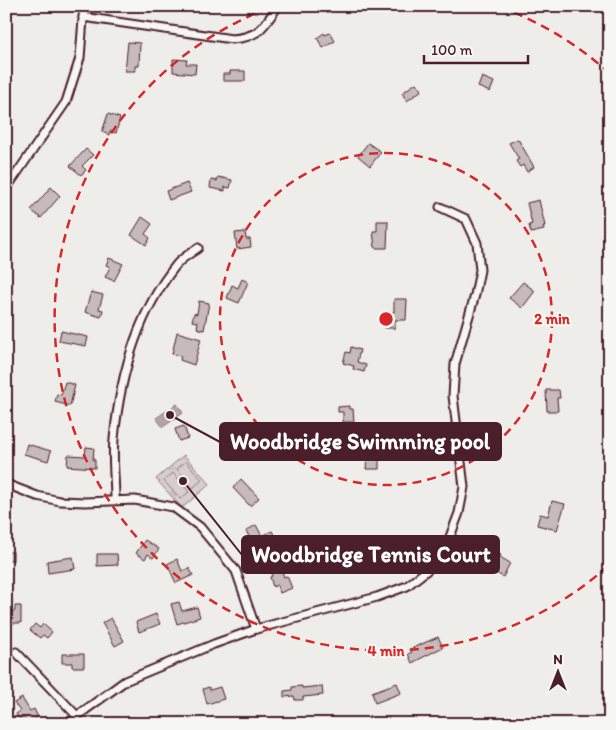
<svg xmlns="http://www.w3.org/2000/svg" width="616" height="730" font-family="Itim,sans-serif">
<style>
.grass{fill:url(#grass-tufts);stroke:#90777c}
.garden{fill:#d7cfce;stroke:#90777c}
.water{fill:#b4a4a5;stroke:#8a6f74}
.building{fill:#c6babb;stroke:#4a1f2b}
.lines{fill:none;stroke-linecap:round;stroke-linejoin:round}
.street-casing{stroke:#4a1f2b;stroke-width:11}
.street{stroke:#f6f6f2;stroke-width:7}
.ring{fill:none;stroke:#d62828;stroke-width:2.5;stroke-dasharray:9 6}
.centre{fill:#d62828;stroke:#f6f6f2;stroke-width:2.5}
.ring-label{font-size:15px;text-anchor:middle;font-weight:bold;fill:#d62828;stroke:#f6f6f2;stroke-width:4.5;stroke-linejoin:round;paint-order:stroke}
.leader{fill:none;stroke:#4a1f2b;stroke-width:2}
.callout-dot{fill:#4a1f2b;stroke:#f6f6f2;stroke-width:2}
.callout{fill:#4a1f2b;stroke:#4a1f2b;stroke-width:2}
.callout-label{font-size:22px;text-anchor:middle;font-weight:bold;fill:#fff}
</style>
<defs>
<pattern id="grass-tufts" width="24" height="20" patternUnits="userSpaceOnUse" patternTransform="scale(1.25)"><rect width="24" height="20" fill="#d7cfce"/><path d="M3 7l-1-3M5 7V3M7 7l1-3M15 17l-1-3M17 17v-4M19 17l1-3" fill="none" stroke="#bab1b1"/></pattern>
</defs>
<rect width="100%" height="100%" fill="#efedea"/>
<filter id="ink" filterUnits="userSpaceOnUse"><feTurbulence type="fractalNoise" baseFrequency=".02" numOctaves="2"/><feDisplacementMap in="SourceGraphic" scale="10" xChannelSelector="R" yChannelSelector="G"/><feConvolveMatrix kernelMatrix="1 2 1 2 8 2 1 2 1" color-interpolation-filters="sRGB"/></filter>
<g filter="url(#ink)">
<!-- grass -->
<path class="grass" d="M184,455L210,484L182,508L156,479Z"/>
<!-- garden -->
<g class="garden">
<path d="M186,461L202,480L193,488L177,469Z"/>
<path d="M173,473L189,492L180,499L164,481Z"/>
</g>
<!-- water -->
<path class="water" d="M177,404L183,413L163,427L156,418Z"/>
<!-- building -->
<g class="building">
<path d="M324,33L325,35L330,33L335,41L323,48L317,38Z"/>
<path d="M128,42L140,43L139,66H135V71H125Z"/>
<path d="M173,59L187,60L186,64H196L195,74L173,72Z"/>
<path d="M230,71H245V81H223V74H230Z"/>
<path d="M482,77L494,82L490,92L478,87Z"/>
<path d="M416,83L422,90L407,101L402,93Z"/>
<path d="M108,114L120,118L116,133L110,131L109,135L102,132Z"/>
<path d="M518,139L534,167L527,172L523,165L520,167L516,161L519,159L509,143Z"/>
<path d="M368,143L381,152L370,166L358,156Z"/>
<path d="M86,149L93,155L82,166L86,170L81,175L70,166Z"/>
<path d="M218,177L232,180L230,188L225,187V191L210,188L211,180L217,181Z"/>
<path d="M187,183L191,192L169,200L166,191Z"/>
<path d="M51,187L60,196L41,218L31,210Z"/>
<path d="M539,200L545,226H543L544,230L531,233L529,225L532,224L527,203Z"/>
<path d="M142,217L152,224L145,234L150,238L146,245L131,235Z"/>
<path d="M377,221H388L387,248H375L373,231H377Z"/>
<path d="M245,232L246,239H250L251,247L237,249L235,233Z"/>
<path d="M109,258L123,264L114,281L105,277L110,267L106,265Z"/>
<path d="M242,279L248,282L239,303L227,298L232,285L238,288Z"/>
<path d="M523,282L535,291L522,308L509,298Z"/>
<path d="M91,292L103,295L99,309L103,310L101,317L85,312Z"/>
<path d="M394,299H407L406,320H395V328H384V312H394Z"/>
<path d="M199,301L209,303L204,330L197,328L198,322L192,321L194,313L197,314Z"/>
<path d="M61,331L88,337L86,346L59,341Z"/>
<path d="M177,332L201,339L194,365L180,360L181,356L172,354Z"/>
<path d="M351,347L360,350L357,362L366,365L364,372L353,369L354,366L343,363L346,352L350,353Z"/>
<path d="M65,382L75,385L70,406L55,402L57,394L61,395Z"/>
<path d="M546,390H559L560,398H557L558,411H547Z"/>
<path d="M349,406V409H353L354,422H343V412H338V407Z"/>
<path d="M184,426L188,438L179,441L175,429Z"/>
<path d="M27,444L51,451L48,461L24,454Z"/>
<path d="M86,447L94,448L93,460H95V468L67,466L68,455L85,456Z"/>
<path d="M367,455L379,456V469H366Z"/>
<path d="M241,479L259,498L250,506L233,488Z"/>
<path d="M552,501L565,504L557,530L537,525L540,514L548,516Z"/>
<path d="M256,525L262,536L272,531L276,538L256,549L246,531Z"/>
<path d="M145,540L159,549L153,558L148,554L145,559L136,553Z"/>
<rect x="6" y="552" width="7" height="8"/>
<path d="M495,552L501,555L500,557L510,563L503,577L493,571L497,562L491,559Z"/>
<path d="M97,554H117L118,565L97,566Z"/>
<path d="M73,557L75,569L48,573L47,561Z"/>
<path d="M177,559L182,571L189,568L193,575L176,583L167,564Z"/>
<path d="M280,566L284,577L287,576L292,588L280,593L277,585L273,587L270,577L272,576L270,570Z"/>
<path d="M179,602L182,611L197,607L200,617L177,624L171,604Z"/>
<path d="M15,606H21V623H6V611H15Z"/>
<path d="M156,614L160,624L139,632L136,622Z"/>
<path d="M111,618L124,641L115,646L102,623Z"/>
<path d="M35,624L40,628L43,624L52,632L47,638L43,635L40,638L30,630Z"/>
<path d="M438,637L443,647L412,663L408,654L412,652L410,649Z"/>
<path d="M62,654H84V667H72V663H62Z"/>
<path d="M397,683L401,693L375,703L372,692Z"/>
<path d="M302,686V688L322,686L323,695L303,697V700H295L294,696L284,697V691L292,690V687Z"/>
<path d="M209,687L210,690L220,687L224,699L207,704L203,689Z"/>
<path d="M22,698L30,711L34,709L38,717L27,724L24,718L20,720L16,714L20,711L14,703Z"/>
</g>
<g class="lines">
<defs>
<g id="street">
<path d="M83,17L232,39C260,37 263,27 278,6"/>
<path d="M6,189L66,102L80,58L84,6"/>
<path d="M6,484L37,496L60,501L85,502L135,500L173,507L200,527L236,571L256,629"/>
<path d="M115,500C115,480 112,459 114,439C120,377 137,313 177,264C182,258 191,253 198,248"/>
<path d="M16,652L77,716"/>
<path d="M70,724L77,716L125,681L214,644L256,629L377,597L407,586L431,567L448,542L459,513L464,487L453,396L455,364L475,295L480,270L477,243L466,219L440,207"/>
</g>
</defs>
<!-- street casing -->
<use href="#street" class="street-casing"/>
<!-- street -->
<use href="#street" class="street"/>
</g>
</g>
<!-- distance rings -->
<g class="ring">
<circle cx="386" cy="319" r="166"/>
<path d="M608 566A332 332 0 1 1 272 7M500 7A332 332 0 0 1 608 72"/>
</g>
<circle cx="386" cy="319" r="8" class="centre"/>
<g class="ring-label">
<text x="552" y="324">2 min</text>
<text x="386" y="656">4 min</text>
</g>
<!-- callouts -->
<path class="leader" d="M170 415L220 442M183 481L242 555"/>
<g class="callout-dot">
<circle cx="170" cy="415" r="5"/>
<circle cx="183" cy="481" r="5"/>
</g>
<g class="callout">
<rect x="220" y="423" width="281" height="37" rx="5"/>
<rect x="242" y="536" width="257" height="37" rx="5"/>
</g>
<g class="callout-label">
<text x="360" y="449">Woodbridge Swimming pool</text>
<text x="371" y="562">Woodbridge Tennis Court</text>
</g>
<!-- margin -->
<rect width="616" height="730" fill="none" stroke="#f6f6f2" stroke-width="25"/>
<rect x="12" y="12" width="591" height="705" fill="none" stroke="#4a1f2b" stroke-width="2" filter="url(#ink)"/>
<!-- north arrow -->
<g transform="translate(558 672)" stroke="#f6f6f2" stroke-width="4" paint-order="stroke">
<path d="M0-4L9 19L0 12L-9 19Z" fill="#4a1f2b"/>
<text y="-8" font-size="14" font-weight="bold" text-anchor="middle" fill="#4a1f2b">N</text>
</g>
<!-- scale -->
<path d="M424 55v8h104v-8" fill="none" stroke="#4a1f2b" stroke-width="2.5"/>
<text x="431" y="55" font-size="15" fill="#4a1f2b" stroke="#f6f6f2" stroke-width="4" paint-order="stroke">100 m</text>
</svg>
